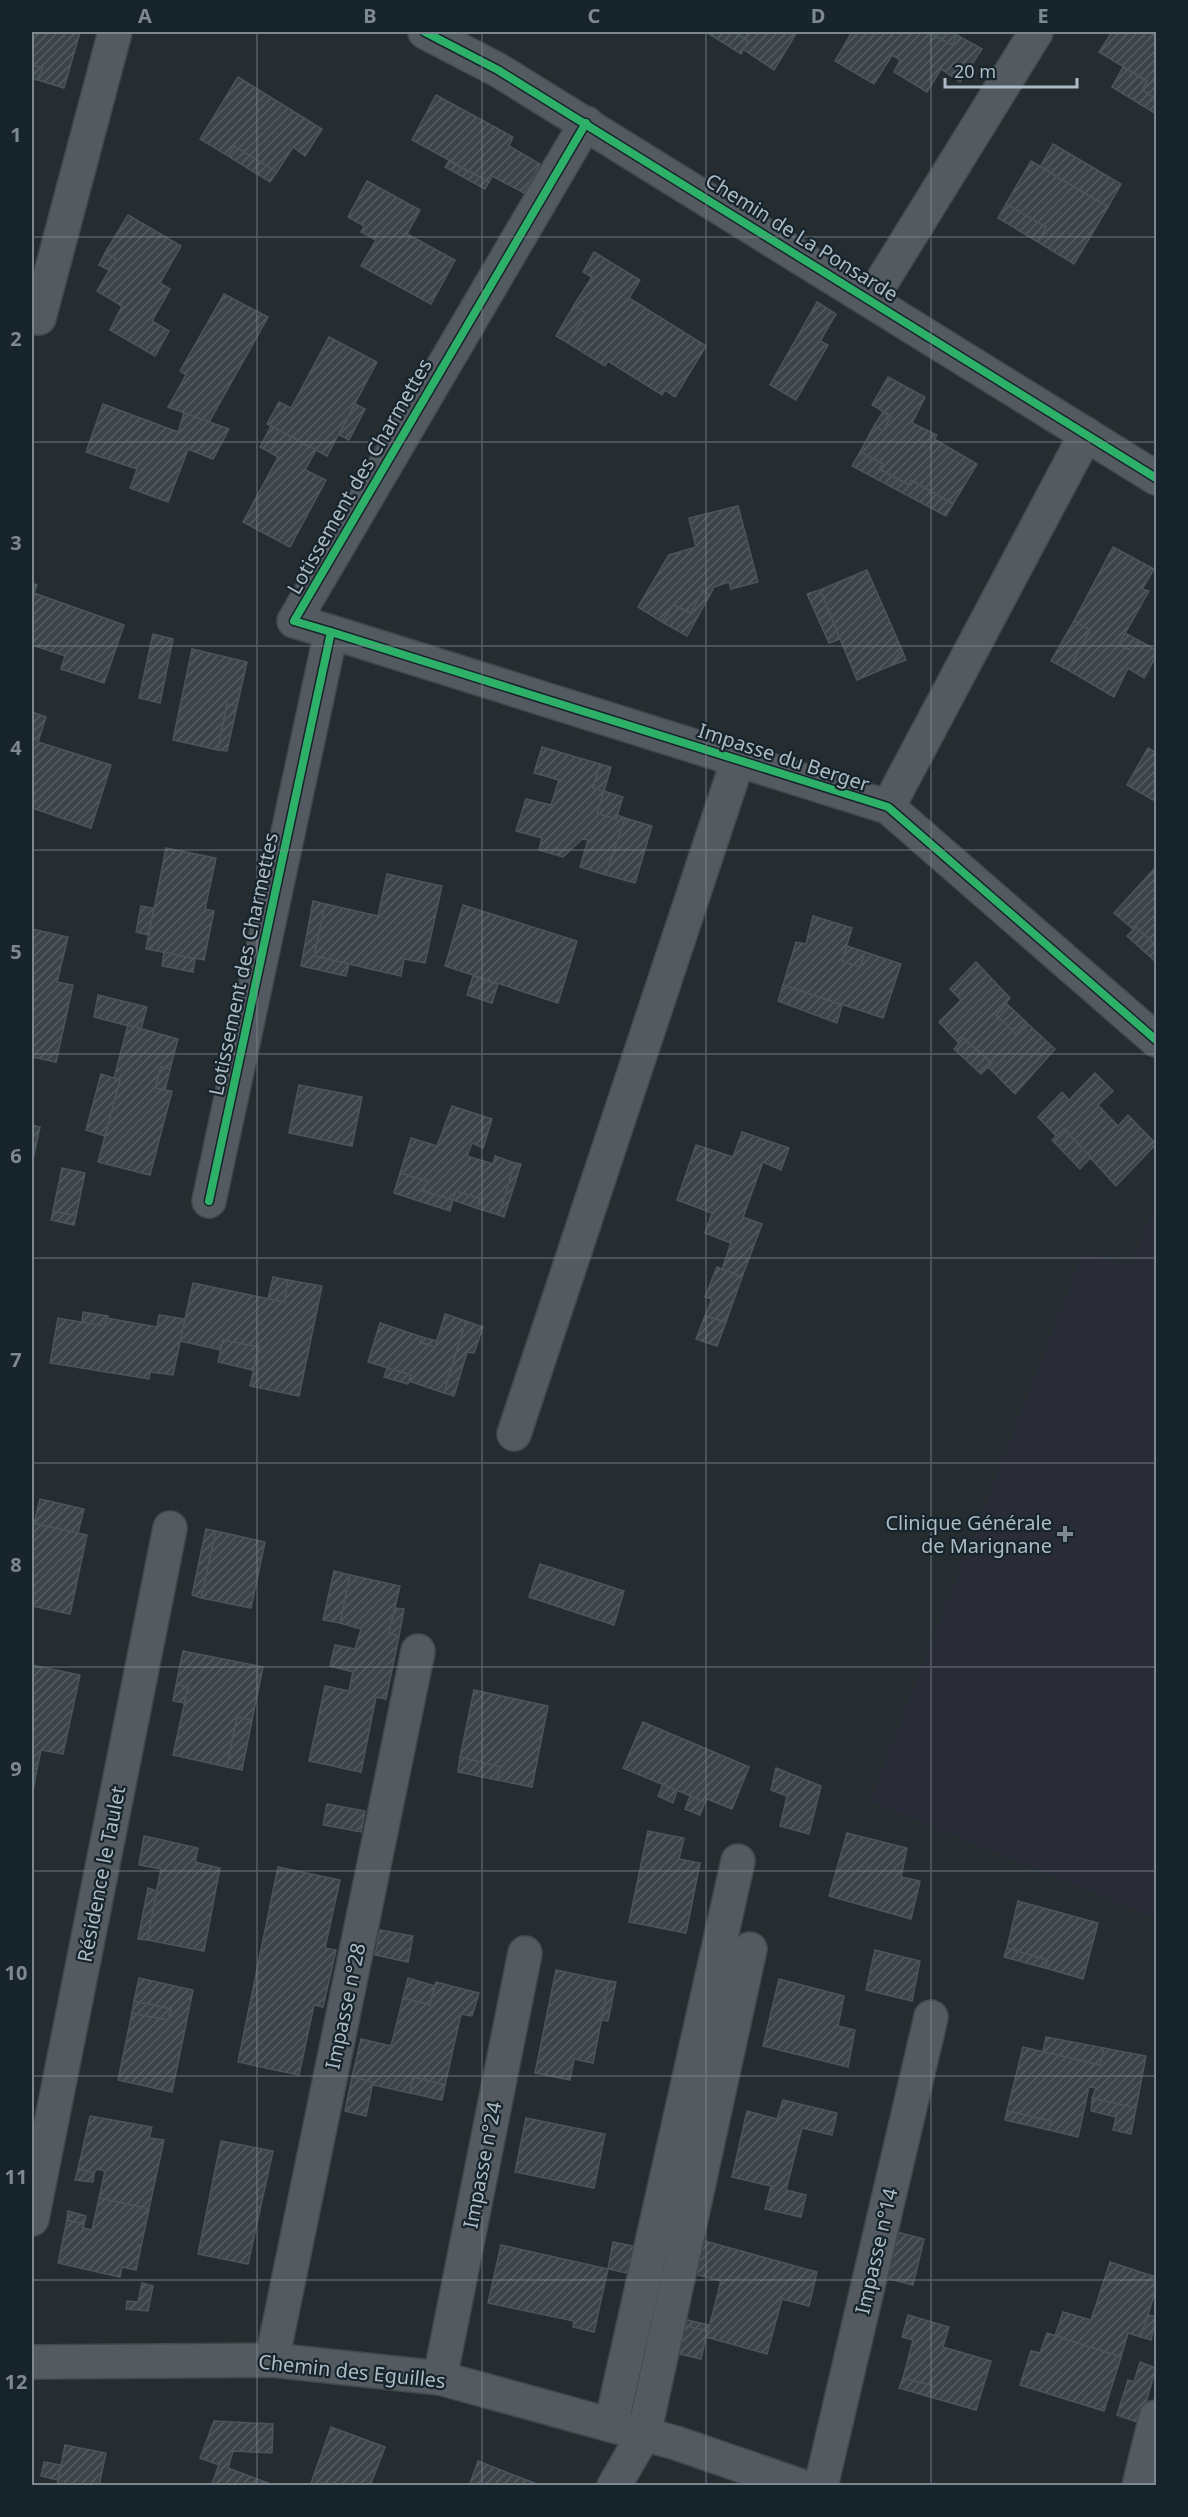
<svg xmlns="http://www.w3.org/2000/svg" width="1188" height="2517" font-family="'Noto Sans',sans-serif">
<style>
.medical{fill:#292b37}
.building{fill:url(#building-hatch);stroke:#4b555a;stroke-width:1.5}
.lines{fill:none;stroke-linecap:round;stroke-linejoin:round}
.minor-casing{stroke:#42494c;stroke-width:36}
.minor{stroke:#545b60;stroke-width:33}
.cycleway-casing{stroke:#18242c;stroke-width:11}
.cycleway{stroke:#2db169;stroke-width:8}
.grid{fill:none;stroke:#7d8991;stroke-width:1.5;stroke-opacity:0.55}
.poi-dot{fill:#7d8991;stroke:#18242c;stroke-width:2}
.labels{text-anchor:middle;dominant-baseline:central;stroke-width:4.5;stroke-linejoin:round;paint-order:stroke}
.street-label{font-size:20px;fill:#acbbc5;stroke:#18242c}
.poi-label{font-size:20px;fill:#acbbc5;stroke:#18242c;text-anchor:end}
.neatline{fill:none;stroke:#7d8991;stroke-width:2}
.grid-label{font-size:20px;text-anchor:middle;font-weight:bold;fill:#7d8991}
</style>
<defs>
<pattern id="building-hatch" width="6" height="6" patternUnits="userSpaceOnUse" patternTransform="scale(1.5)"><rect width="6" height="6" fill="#3c4448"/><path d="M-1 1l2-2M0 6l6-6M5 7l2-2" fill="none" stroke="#565d61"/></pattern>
</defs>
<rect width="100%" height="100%" fill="#252d31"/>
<!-- medical -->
<path class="medical" d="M1154,1207L1156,1208V1918L870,1801L1084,1251L1130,1267Z"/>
<!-- building -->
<g class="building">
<path d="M32,32H80L64,88L38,80L42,68L32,65Z"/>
<path d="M706,32H734L748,41L741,54Z"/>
<path d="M734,32H797L774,70L743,49L748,41Z"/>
<path d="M852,32H928L952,45L957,35L982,49L960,82L941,69L927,92L894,72L900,60L892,55L874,84L835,61Z"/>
<path d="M928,32H952L957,35L952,45Z"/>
<path d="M1112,32H1156V99L1142,90L1147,81L1099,52Z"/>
<path d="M32,65L42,68L38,80L32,79Z"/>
<path d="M1123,67L1147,81L1142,90L1156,99V114L1112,87Z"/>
<path d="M238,77L322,129L305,156L293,147L277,172L234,146L228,156L200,139Z"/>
<path d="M436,95L513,137L509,146L540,164L524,193L492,176L489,182L412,140Z"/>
<path d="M1053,144L1121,184L1108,207L1040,167Z"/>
<path d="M234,146L277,172L270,182L228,156Z"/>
<path d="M449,161L489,182L485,189L445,167Z"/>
<path d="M1031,161L1108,207L1074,264L1038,242L1046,227L1006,204Z"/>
<path d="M367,181L420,210L407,234L455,260L431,304L361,266L376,240L361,232L364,226L348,217Z"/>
<path d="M1006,204L1046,227L1038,242L998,218Z"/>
<path d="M128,215L181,246L160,283L170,289L152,321L169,331L155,356L110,330L122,306L97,291L116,259L105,253Z"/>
<path d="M594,252L640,280L629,298L706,346L675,397L665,390L662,395L608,361L605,366L568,343L586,313L574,305L592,277L583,272Z"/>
<path d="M105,253L116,259L110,271L99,265Z"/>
<path d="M224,294L268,317L209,422L168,407L186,375L180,371Z"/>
<path d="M817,302L836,314L820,341L828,345L796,400L770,385Z"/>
<path d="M574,305L586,313L568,343L556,336Z"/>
<path d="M329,337L377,362L327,456L267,424L279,402L291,408Z"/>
<path d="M888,377L925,397L912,423L937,435L934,439L977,464L953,504L911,480L909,485L879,469L883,464L860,452L874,426L883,431L891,416L872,405Z"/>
<path d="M103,404L178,432L184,413L229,429L213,459L188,449L168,502L130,488L137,469L86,452Z"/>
<path d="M355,404L365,409L349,440L339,435Z"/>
<path d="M883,412L891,416L883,431L874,426Z"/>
<path d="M271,426L316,450L305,470L326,480L290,547L243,522L278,457L260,447Z"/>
<path d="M860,452L883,464L879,469L909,485L911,480L953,504L946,516L852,466Z"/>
<path d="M738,506L758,582L731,589L729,582L714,587L710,595L703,590L691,613L673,605L662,622L638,607L669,555L696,547L689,518Z"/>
<path d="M1113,547L1154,569L1142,589L1149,591L1119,644L1132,651L1138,640L1156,650V656L1144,678L1128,668L1114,697L1068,670L1090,630L1074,621Z"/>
<path d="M867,570L902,650L890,666L857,680L820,590Z"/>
<path d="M32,583L37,585L34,593L124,625L104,683L61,669L65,656L32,645Z"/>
<path d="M703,590L710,595L687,636L662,622L673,605L691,613Z"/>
<path d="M820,590L840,639L829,643L807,594Z"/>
<path d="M1074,621L1090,630L1068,670L1051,661Z"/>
<path d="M1125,633L1138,640L1132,651L1119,644Z"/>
<path d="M153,634L173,639L160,703L139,698Z"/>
<path d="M192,649L247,662L237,706L227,704L218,750L173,740Z"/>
<path d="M902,650L906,660L890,666Z"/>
<path d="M227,704L237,706L227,751L218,750Z"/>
<path d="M32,712L46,717L38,742L111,765L91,828L32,808Z"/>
<path d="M542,747L600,764L593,788L604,791L597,813L616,819L617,815L625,818L606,875L580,867L588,840L582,839L563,857L539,850L542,838L516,831L526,799L551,805L559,780L534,773Z"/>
<path d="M1148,748L1156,753V794L1153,800L1127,785Z"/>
<path d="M600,764L611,767L604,791L593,788Z"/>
<path d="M604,791L623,797L616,819L597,813Z"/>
<path d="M625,818L652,826L635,883L606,875Z"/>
<path d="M166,848L216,858L205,909L214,911L204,960L146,949Z"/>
<path d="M1154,869L1156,871V946L1136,927L1133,929L1114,913Z"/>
<path d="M387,874L442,886L425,963L404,959L401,976L314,956L325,904L378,916Z"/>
<path d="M313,901L325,904L314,956L349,964L346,976L301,966Z"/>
<path d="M463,905L577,941L558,1003L445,966Z"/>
<path d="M141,906L154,908L148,935L136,932Z"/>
<path d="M813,916L852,928L842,961L860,967L865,952L901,964L883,1018L783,985L796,942L806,944Z"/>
<path d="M1136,927L1156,946V962L1127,936Z"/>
<path d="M32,929L68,937L57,982L73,985L56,1062L32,1057Z"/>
<path d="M847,946L865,952L860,967L842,961Z"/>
<path d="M164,952L195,959L193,972L162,966Z"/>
<path d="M976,962L1010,998L996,1015L1016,1034L1026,1022L1055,1049L1015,1094L987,1066L992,1063L963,1038L959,1043L939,1022L961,1000L950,989Z"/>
<path d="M473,976L498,984L492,1003L467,995Z"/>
<path d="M783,985L842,1005L837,1023L778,1001Z"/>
<path d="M98,995L147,1007L141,1029L94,1017Z"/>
<path d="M1007,1004L1026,1022L1016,1034L996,1015Z"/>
<path d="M128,1025L178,1039L170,1069L161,1067L155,1088L172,1091L150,1175L98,1162L120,1080L114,1078Z"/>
<path d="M963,1038L992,1063L981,1074L954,1049Z"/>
<path d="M161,1067L170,1069L165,1090L155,1088Z"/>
<path d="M1095,1073L1113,1091L1098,1105L1118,1126L1128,1115L1156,1144L1116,1186L1064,1129L1056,1136L1038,1117L1062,1092L1069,1100Z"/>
<path d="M101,1074L120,1080L105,1136L86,1130Z"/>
<path d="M299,1085L362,1097L352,1146L289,1133Z"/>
<path d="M452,1106L492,1119L483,1148L472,1143L467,1156L493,1164L495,1156L515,1163L499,1215L476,1208L480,1199L456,1191L453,1200L423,1191L427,1181L400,1173L411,1138L437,1146Z"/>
<path d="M32,1125L40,1127L32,1164Z"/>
<path d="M1064,1129L1091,1157L1080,1169L1052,1140Z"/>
<path d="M742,1132L789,1148L781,1170L763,1162L743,1217L762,1224L742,1277L722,1269L731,1243L705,1233L712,1213L677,1200L696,1145L733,1157Z"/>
<path d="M515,1163L521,1164L504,1217L499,1215Z"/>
<path d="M62,1168L85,1173L76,1216L53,1211Z"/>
<path d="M400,1173L427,1181L423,1191L453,1200L450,1211L394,1193Z"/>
<path d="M456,1191L480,1199L476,1208L453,1200Z"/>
<path d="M53,1211L76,1216L74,1225L51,1220Z"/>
<path d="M717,1267L742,1277L726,1322L705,1316L712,1299L705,1297Z"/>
<path d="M273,1277L288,1280L284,1302L268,1299Z"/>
<path d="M288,1280L322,1286L299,1396L250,1386L259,1347L223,1340L221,1350L180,1341L193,1283L284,1302Z"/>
<path d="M83,1312L108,1316L104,1326L82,1322Z"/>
<path d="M445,1314L466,1321L444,1393L409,1381L411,1375L368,1362L380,1323L422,1337L420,1342L435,1347Z"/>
<path d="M159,1315L185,1319L173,1375L150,1372L149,1379L50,1363L58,1318L104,1326L107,1318L157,1327Z"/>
<path d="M705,1316L726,1322L717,1346L696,1339Z"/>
<path d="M466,1321L483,1327L474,1353L467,1352L454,1396L444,1393Z"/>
<path d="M422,1337L437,1341L435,1347L420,1342Z"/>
<path d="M223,1340L259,1347L253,1370L218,1362Z"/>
<path d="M387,1368L411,1375L408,1384L384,1377Z"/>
<path d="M40,1499L84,1509L78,1533L34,1524Z"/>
<path d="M32,1523L87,1535L70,1614L32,1606Z"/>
<path d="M206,1529L216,1531L201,1598L192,1595Z"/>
<path d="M216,1531L265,1542L251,1608L201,1598Z"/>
<path d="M540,1564L624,1591L614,1625L529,1597Z"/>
<path d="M334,1571L350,1575L340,1623L323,1620Z"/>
<path d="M350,1575L400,1586L389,1633L399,1636L386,1699L376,1697L361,1772L309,1761L325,1686L349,1691L353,1672L330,1666L335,1645L355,1649L361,1629L340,1623Z"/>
<path d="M395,1608L404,1609L399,1636L389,1633Z"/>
<path d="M183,1651L263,1667L252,1720L237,1717L227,1767L173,1755L188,1687L176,1685Z"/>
<path d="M32,1665L80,1675L63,1754L41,1750L37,1769L32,1768Z"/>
<path d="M176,1685L188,1687L184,1703L173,1701Z"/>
<path d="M474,1690L548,1706L532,1787L497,1780L500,1767L460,1757Z"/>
<path d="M237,1717L252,1720L242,1770L227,1767Z"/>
<path d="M643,1722L749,1767L732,1809L707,1799L705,1802L623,1768Z"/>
<path d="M460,1757L500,1767L497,1780L458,1772Z"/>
<path d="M32,1768L37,1769L32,1796Z"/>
<path d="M776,1768L821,1786L809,1834L780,1826L787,1796L771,1790Z"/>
<path d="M663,1784L677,1791L673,1803L658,1796Z"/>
<path d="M690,1796L705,1802L700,1815L685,1809Z"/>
<path d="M327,1804L365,1811L361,1832L323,1825Z"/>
<path d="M648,1831L684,1838L679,1859L700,1863L686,1933L629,1922Z"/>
<path d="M847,1833L907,1848L901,1877L920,1881L911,1919L829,1896Z"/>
<path d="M144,1836L198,1848L195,1862L220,1868L204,1951L147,1940L161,1869L139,1865Z"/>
<path d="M278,1867L340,1880L325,1948L336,1950L323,2007L314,2005L299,2075L238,2062Z"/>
<path d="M148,1888L157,1891L147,1940L138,1939Z"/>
<path d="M1018,1901L1098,1923L1083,1979L1045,1968L1047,1960L1007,1948Z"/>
<path d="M380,1930L413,1936L408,1962L375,1955Z"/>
<path d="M1007,1948L1047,1960L1045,1968L1004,1957Z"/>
<path d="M875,1950L920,1961L912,2001L866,1990Z"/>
<path d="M556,1970L609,1981L593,2063L574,2059L570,2080L535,2073Z"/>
<path d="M139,1978L193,1990L172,2092L118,2080L132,2013L168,2020L171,2009L134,2001Z"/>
<path d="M408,1978L435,1986L430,2005L403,1998Z"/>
<path d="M779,1979L844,1996L838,2026L855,2030L848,2067L763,2046Z"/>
<path d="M609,1981L616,1982L608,2021L601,2020Z"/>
<path d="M436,1982L479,1993L472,2016L461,2014L445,2085L413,2077L410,2093L373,2085V2082L352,2077L361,2039L391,2046L403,1998L430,2005Z"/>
<path d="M134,2001L171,2009L168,2020L132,2013Z"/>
<path d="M1046,2037L1104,2048L1100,2065L1043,2052Z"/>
<path d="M1023,2047L1100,2065L1104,2048L1146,2056L1136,2108L1092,2098L1096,2088L1089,2087L1078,2137L1049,2130L1051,2121L1007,2111Z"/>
<path d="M352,2077L373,2082L366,2116L345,2111Z"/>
<path d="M413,2077L445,2085L442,2100L410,2093Z"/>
<path d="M1092,2098L1136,2108L1131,2134L1113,2130L1116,2117L1091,2111Z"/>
<path d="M783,2100L837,2113L832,2135L802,2128L786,2190L806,2195L801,2217L765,2209L771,2186L732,2177L747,2111L777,2119Z"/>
<path d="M1007,2111L1051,2121L1049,2130L1005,2120Z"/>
<path d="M90,2116L152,2127L149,2138L164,2140L149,2209L99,2198L105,2171L97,2169L94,2173L78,2169Z"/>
<path d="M526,2118L605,2134L594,2188L515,2172Z"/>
<path d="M221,2141L273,2151L248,2264L198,2254Z"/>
<path d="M78,2169L94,2173L93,2182L75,2180Z"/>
<path d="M99,2198L149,2209L136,2270L122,2267L120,2277L58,2263L67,2220L84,2224L83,2228L92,2230Z"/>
<path d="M68,2211L86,2216L84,2224L67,2220Z"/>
<path d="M897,2232L924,2239L913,2285L886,2278Z"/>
<path d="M694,2238L817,2272L809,2306L782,2299L767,2354L706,2337L701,2359L667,2351L674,2323L708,2331L721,2281L686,2272Z"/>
<path d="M613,2242L638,2247L632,2274L608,2269Z"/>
<path d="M501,2245L608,2269L594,2332L573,2327L574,2321L488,2303Z"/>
<path d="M1110,2262L1156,2277V2289L1141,2337L1128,2333L1121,2357L1055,2336L1063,2312L1091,2320Z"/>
<path d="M142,2283L153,2286L148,2311L126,2309L127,2301L138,2302Z"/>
<path d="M908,2315L949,2327L943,2347L991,2361L976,2410L930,2397L933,2386L903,2378L913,2340L902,2337Z"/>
<path d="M1148,2315L1156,2317L1151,2340L1141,2337Z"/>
<path d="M675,2317L709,2325L708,2331L674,2323Z"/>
<path d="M1047,2333L1121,2357L1104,2411L1020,2385L1031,2351L1040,2353Z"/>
<path d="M1140,2362L1156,2368L1140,2423L1117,2415L1128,2380L1134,2382Z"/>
<path d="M903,2378L933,2386L930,2397L899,2388Z"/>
<path d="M214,2421L273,2424L272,2453L233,2451L228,2468L268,2483L267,2486H211L219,2465L200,2458Z"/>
<path d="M331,2427L385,2447L370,2486H310Z"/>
<path d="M65,2445L106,2453L99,2486H57Z"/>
<path d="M478,2461L542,2486H469Z"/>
<path d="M44,2462L61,2465L58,2480L41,2476Z"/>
</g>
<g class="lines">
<defs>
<g id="minor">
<path d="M425,32L498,70L1156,478"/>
<path d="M871,299L1036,32"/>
<path d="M39,318L115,32"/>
<path d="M331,632L888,807L1156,1040"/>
<path d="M888,807L1086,434"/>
<path d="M209,1201L331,632L294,621L586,123"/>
<path d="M514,1434L738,760"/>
<path d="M32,2219L170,1528"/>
<path d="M272,2360L418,1651"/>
<path d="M32,2362L272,2360L440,2378L676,2443L801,2486"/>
<path d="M440,2378L525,1953"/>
<path d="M611,2425L738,1861"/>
<path d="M614,2486L644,2434L750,1949"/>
<path d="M821,2486L931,2017"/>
<path d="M1139,2486L1156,2417"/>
</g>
</defs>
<!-- minor casing -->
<use href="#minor" class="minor-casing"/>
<!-- minor -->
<use href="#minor" class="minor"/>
<defs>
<g id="cycleway">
<path d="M425,32L498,70L1156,478"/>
<path d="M331,632L888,807L1156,1040"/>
<path d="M209,1201L331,632L294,621L586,123"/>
</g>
</defs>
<!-- cycleway casing -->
<use href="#cycleway" class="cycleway-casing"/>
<!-- cycleway -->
<use href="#cycleway" class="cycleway"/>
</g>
<!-- grid -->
<path class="grid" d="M257,32V2486M482,32V2486M706,32V2486M931,32V2486M32,237H1156M32,442H1156M32,646H1156M32,850H1156M32,1054H1156M32,1258H1156M32,1463H1156M32,1667H1156M32,1871H1156M32,2076H1156M32,2280H1156"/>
<!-- markers -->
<path class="poi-dot" d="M1062 1525h6v6h6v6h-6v6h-6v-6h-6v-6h6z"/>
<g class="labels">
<!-- street labels -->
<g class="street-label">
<text transform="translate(802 237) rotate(32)">Chemin de La Ponsarde</text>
<text transform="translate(359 476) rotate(-60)">Lotissement des Charmettes</text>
<text transform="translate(784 757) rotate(18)">Impasse du Berger</text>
<text transform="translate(243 964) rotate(-78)">Lotissement des Charmettes</text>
<text transform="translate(101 1874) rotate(-79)">Résidence le Taulet</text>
<text transform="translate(345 2006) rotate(-78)">Impasse n°28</text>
<text transform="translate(482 2165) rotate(-79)">Impasse n°24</text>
<text transform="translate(876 2251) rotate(-77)">Impasse n°14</text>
<text transform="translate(352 2371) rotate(6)">Chemin des Eguilles</text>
</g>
<!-- poi labels -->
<g class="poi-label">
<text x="1052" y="1522">Clinique Générale<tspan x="1052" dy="23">de Marignane</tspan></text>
</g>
</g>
<!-- border -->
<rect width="1188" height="2517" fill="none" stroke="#18242c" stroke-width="66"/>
<!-- scale -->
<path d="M945 78v9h132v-9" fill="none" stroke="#acbbc5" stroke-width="3"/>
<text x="954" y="78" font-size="18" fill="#acbbc5" stroke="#18242c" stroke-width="4.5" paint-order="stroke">20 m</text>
<rect x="33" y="33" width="1122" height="2451" class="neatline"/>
<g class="grid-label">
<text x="145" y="23">A</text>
<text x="370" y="23">B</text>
<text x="594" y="23">C</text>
<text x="818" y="23">D</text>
<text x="1043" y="23">E</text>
<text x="16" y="142">1</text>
<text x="16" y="346">2</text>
<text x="16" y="550">3</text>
<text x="16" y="755">4</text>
<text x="16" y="959">5</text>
<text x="16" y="1163">6</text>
<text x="16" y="1367">7</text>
<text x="16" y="1572">8</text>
<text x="16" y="1776">9</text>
<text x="16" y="1980">10</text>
<text x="16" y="2184">11</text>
<text x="16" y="2389">12</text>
</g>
</svg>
